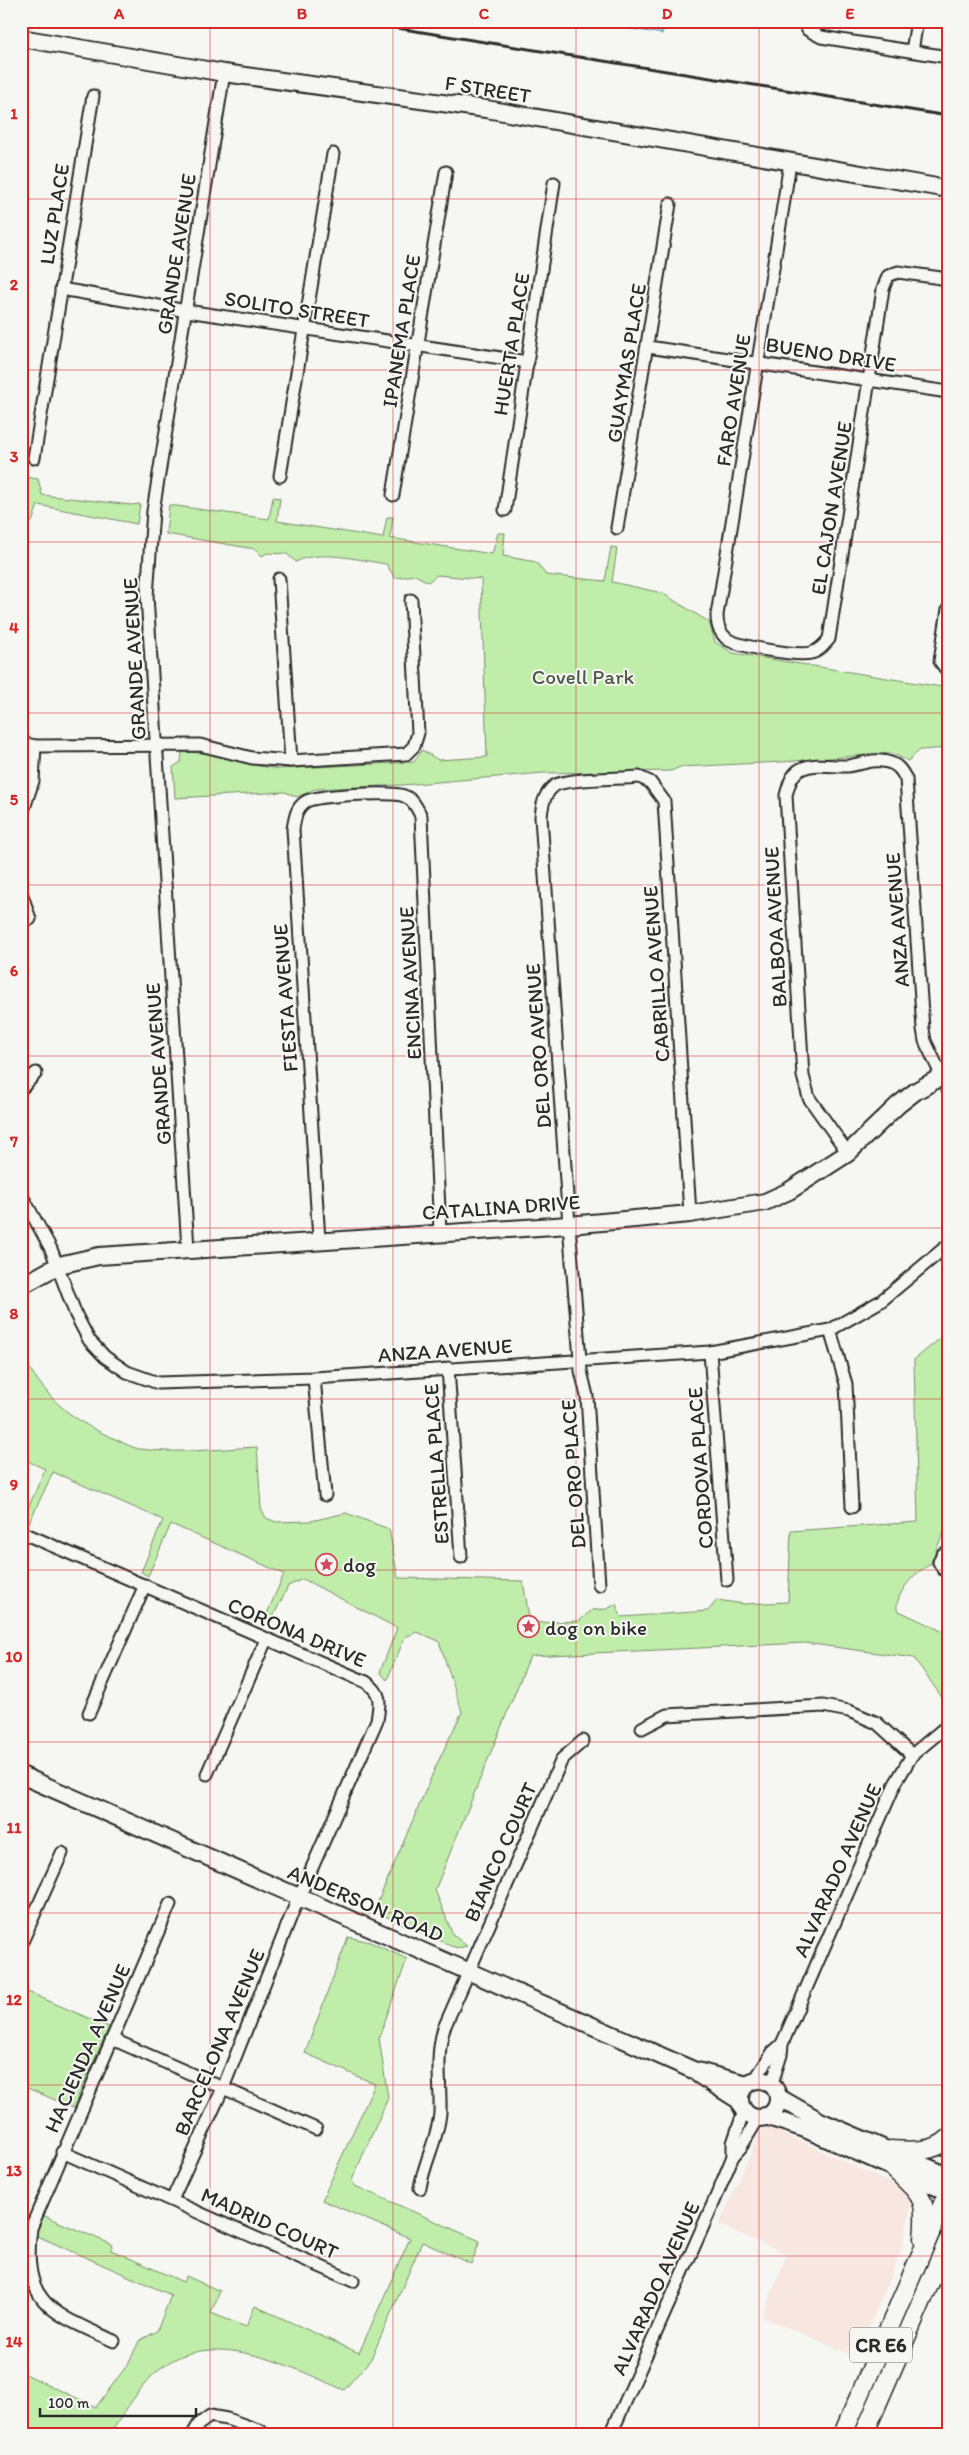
<svg xmlns="http://www.w3.org/2000/svg" width="969" height="2455" font-family="Itim,sans-serif">
<style>
.built{fill:#f8e6e1}
.green{fill:#c1edaa;stroke:#768c6a}
.water{fill:#96daf8;stroke:#6b94a6}
.lines{fill:none;stroke-linecap:round;stroke-linejoin:round}
.shore{stroke:#56717d;stroke-width:1}
.street-casing{stroke:#2b2b2b;stroke-width:15}
.secondary-casing{stroke:#2b2b2b;stroke-width:20}
.primary-casing{stroke:#2b2b2b;stroke-width:21}
.street{stroke:#f6f6f2;stroke-width:11}
.secondary{stroke:#f6f6f2;stroke-width:16}
.primary{stroke:#f6f6f2;stroke-width:18}
.rail{stroke:#2b2b2b;stroke-width:3}
.grid{fill:none;stroke:#d62828;stroke-width:1;stroke-opacity:0.55}
.labels{text-anchor:middle;dominant-baseline:central;stroke-width:4;stroke-linejoin:round;paint-order:stroke}
.shield{fill:#f6f6f2;stroke:#686867;stroke-width:1}
.shield-label{font-size:20px;font-weight:bold;fill:#2b2b2b}
.street-label{font-size:21px;fill:#2b2b2b;stroke:#f6f6f2}
.park-label{font-size:21px;fill:#505c4b;stroke:#f6f6f2}
.poi-label{font-size:21px;fill:#2b2b2b;stroke:#f6f6f2;text-anchor:start}
.neatline{fill:none;stroke:#d62828;stroke-width:2}
.grid-label{font-size:16px;text-anchor:middle;font-weight:bold;fill:#d62828}
</style>
<rect width="100%" height="100%" fill="#f6f6f2"/>
<filter id="ink" filterUnits="userSpaceOnUse"><feTurbulence type="fractalNoise" baseFrequency=".02" numOctaves="2"/><feDisplacementMap in="SourceGraphic" scale="10" xChannelSelector="R" yChannelSelector="G"/><feConvolveMatrix kernelMatrix="1 2 1 2 8 2 1 2 1" color-interpolation-filters="sRGB"/></filter>
<g filter="url(#ink)">
<!-- built -->
<path class="built" d="M770,2127L897,2186L908,2194L911,2205L902,2246L890,2279L856,2356L762,2317L787,2254L719,2225L760,2132L764,2128Z"/>
<!-- green -->
<g class="green">
<path d="M25,477L38,479L42,495L131,505L140,504L137,524L38,505L32,522L21,521V482Z"/>
<path d="M273,497L280,498L277,521L383,538L387,517H393L390,538L492,554L498,533H505L503,556L536,562L546,575L605,581L611,547L617,548L612,582L662,593L709,622L715,642L733,653L948,688V748L920,750L908,761L891,753L781,762L680,767L671,771L543,773L402,785L315,789L297,797L285,792L175,798L173,767L181,762L182,752H186L216,754L254,765L278,769L414,762L422,750L438,760L487,757L481,579L437,575L428,582L415,575L395,578L386,564C360,560 318,549 296,562L287,554L267,553L262,556L255,549L166,534L169,505L269,519Z"/>
<path d="M948,1332V1521L930,1565C915,1571 895,1594 897,1610L948,1634V1706L914,1658L805,1643L530,1656L435,1890L453,1935L467,1946L458,1948L451,1946L374,1911L436,1766L462,1712L439,1641L417,1632L405,1637L387,1680L380,1672L397,1628L303,1579L288,1586L269,1625L263,1623L284,1574L171,1524L148,1576L141,1572L163,1520L53,1472L29,1523L23,1520L45,1469L21,1458V1354C45,1396 67,1418 111,1437C120,1441 130,1447 139,1449C178,1454 218,1449 257,1447L261,1508L266,1518L276,1522L311,1521L346,1513L389,1529L398,1578L523,1581L530,1623L579,1621L592,1610L607,1609L616,1604L621,1617L708,1611L717,1600L744,1604L788,1602L791,1531L918,1522L914,1360Z"/>
<path d="M348,1937L370,1942L407,1959L379,2038L388,2098L352,2180L355,2186L480,2241L471,2264L422,2242L371,2359L344,2390C285,2364 201,2320 148,2380C134,2396 122,2416 110,2434H21V2372L96,2407L128,2364L139,2341L157,2331L171,2295L35,2235L42,2215L113,2245L111,2250L183,2282L186,2276L220,2291L211,2313L246,2327L255,2306L359,2353L410,2238L322,2200L375,2084L305,2053Z"/>
<path d="M21,1989L109,2027L73,2108L21,2085Z"/>
</g>
<!-- water -->
<path class="water" d="M583,21H665L662,34Z"/>
<g class="lines">
<!-- shore -->
<path class="shore" d="M612,21L656,28L660,21"/>
<defs>
<g id="street">
<path d="M803,21L808,30L821,37L948,57"/>
<path d="M912,51L917,21"/>
<path d="M790,163L717,615C717,625 719,632 727,639C738,647 797,656 811,653C819,651 824,645 829,639L883,289L888,276L898,272L948,279"/>
<path d="M61,289L187,311L528,362"/>
<path d="M648,347L948,392"/>
<path d="M34,458L93,96"/>
<path d="M280,476L333,154"/>
<path d="M393,495L446,172"/>
<path d="M505,510L554,183"/>
<path d="M617,528L670,204"/>
<path d="M279,579L291,761"/>
<path d="M948,609L940,661L948,672"/>
<path d="M21,743L35,746L200,745L252,758L291,761L406,754L414,746L418,733L411,600"/>
<path d="M21,817L33,781L35,746"/>
<path d="M21,892L30,919"/>
<path d="M21,1089L36,1073"/>
<path d="M848,1153L809,1098L803,1076L786,795C789,785 791,774 801,769C816,762 833,767 848,766C862,764 877,757 891,763C899,766 902,772 906,779L923,1029L925,1041L948,1089"/>
<path d="M21,1194L51,1249L76,1315L89,1340L105,1357L127,1372L158,1383L314,1378L710,1352L830,1330L881,1301L948,1245"/>
<path d="M319,1240L293,829C295,818 296,808 305,802C314,795 393,791 404,796C413,799 417,808 421,816L440,1232"/>
<path d="M188,1249L147,596L153,511L224,73"/>
<path d="M830,1330L846,1384L852,1507"/>
<path d="M710,1352L727,1580"/>
<path d="M448,1368L461,1557"/>
<path d="M314,1378L325,1495"/>
<path d="M21,1532L366,1682C382,1693 380,1702 377,1720L293,1911L223,2088L172,2200"/>
<path d="M948,1552L943,1554L939,1562L943,1569L948,1571"/>
<path d="M599,1585L587,1396L581,1371L569,1225L541,817C542,806 544,794 554,786C564,778 622,779 639,777L650,782L664,801L690,1214"/>
<path d="M89,1713L145,1585"/>
<path d="M642,1728L667,1715L823,1706L849,1711L877,1723L912,1755"/>
<path d="M207,1774L266,1640"/>
<path d="M21,1944L62,1853"/>
<path d="M112,2039L316,2129"/>
<path d="M754,2081L773,2052L782,2044"/>
<path d="M771,2086L781,2055L782,2044L895,1784L912,1755L948,1725"/>
<path d="M62,2152L353,2281"/>
<path d="M733,2156L741,2147L759,2117"/>
<path d="M420,2188C424,2162 438,2139 440,2113C441,2084 435,2057 444,2028L562,1759L583,1741"/>
<path d="M114,2341C53,2313 21,2305 31,2228L170,1904"/>
<path d="M193,2434L199,2424L210,2416L227,2419L261,2431"/>
<path d="M611,2434L716,2197L733,2156V2143L744,2111"/>
</g>
<g id="secondary">
<path d="M21,38L224,73L486,109L948,189"/>
<path d="M21,1286L59,1265L99,1256L569,1225L690,1214L765,1202L789,1191L848,1153L898,1105L916,1091L948,1073"/>
<path d="M21,1775L693,2070L747,2084"/>
<path d="M699,2075L740,2101"/>
<circle cx="759" cy="2099" r="19"/>
<path d="M778,2097L820,2121L948,2176"/>
<path d="M765,2116L805,2129L948,2192"/>
</g>
<g id="primary">
<path d="M891,2150C910,2151 934,2153 948,2139"/>
<path d="M894,2169C923,2197 927,2197 923,2239"/>
<path d="M843,2434L948,2192"/>
<path d="M864,2434L948,2241"/>
</g>
</defs>
<!-- street casing -->
<use href="#street" class="street-casing"/>
<!-- secondary casing -->
<use href="#secondary" class="secondary-casing"/>
<!-- primary casing -->
<use href="#primary" class="primary-casing"/>
<!-- street -->
<use href="#street" class="street"/>
<!-- secondary -->
<use href="#secondary" class="secondary"/>
<!-- primary -->
<use href="#primary" class="primary"/>
<!-- rail -->
<path class="rail" d="M353,21L948,116"/>
</g>
</g>
<!-- grid -->
<path class="grid" d="M210,21V2434M393,21V2434M576,21V2434M759,21V2434M21,199H948M21,370H948M21,542H948M21,713H948M21,885H948M21,1056H948M21,1228H948M21,1399H948M21,1570H948M21,1742H948M21,1913H948M21,2085H948M21,2256H948"/>
<!-- icons -->
<defs>
<symbol id="sight-ring" viewBox="-11 -11 22 22"><circle r="9.5" fill="#f6f6f2" stroke="#d1495b" stroke-width="1.5"/><path d="M0-6L1.8-2.2L6-1.7L2.9 1.2L3.7 5.4L0 3.3L-3.7 5.4L-2.9 1.2L-6-1.7L-1.8-2.2Z" fill="#d1495b"/></symbol>
</defs>
<g fill-rule="evenodd">
<use href="#sight-ring" x="314" y="1552" width="25" height="25"/>
<use href="#sight-ring" x="516" y="1614" width="25" height="25"/>
</g>
<g class="labels">
<!-- shield labels -->
<rect class="shield" x="850" y="2327.5" width="62" height="35" rx="4"/>
<g class="shield-label">
<text x="881" y="2345">CR E6</text>
</g>
<!-- street labels -->
<g class="street-label">
<text transform="translate(488 89) rotate(9)">F STREET</text>
<text transform="translate(54 214) rotate(-81)">LUZ PLACE</text>
<text transform="translate(176 254) rotate(-81)">GRANDE AVENUE</text>
<text transform="translate(297 309) rotate(9)">SOLITO STREET</text>
<text transform="translate(401 331) rotate(-81)">IPANEMA PLACE</text>
<text transform="translate(511 344) rotate(-81)">HUERTA PLACE</text>
<text transform="translate(831 354) rotate(9)">BUENO DRIVE</text>
<text transform="translate(626 363) rotate(-81)">GUAYMAS PLACE</text>
<text transform="translate(733 400) rotate(-81)">FARO AVENUE</text>
<text transform="translate(831 508) rotate(-81)">EL CAJON AVENUE</text>
<text transform="translate(134 659) rotate(-93)">GRANDE AVENUE</text>
<text transform="translate(897 920) rotate(-94)">ANZA AVENUE</text>
<text transform="translate(775 927) rotate(-93)">BALBOA AVENUE</text>
<text transform="translate(656 974) rotate(-94)">CABRILLO AVENUE</text>
<text transform="translate(410 983) rotate(-93)">ENCINA AVENUE</text>
<text transform="translate(285 998) rotate(-94)">FIESTA AVENUE</text>
<text transform="translate(538 1046) rotate(-94)">DEL ORO AVENUE</text>
<text transform="translate(158 1064) rotate(-94)">GRANDE AVENUE</text>
<text transform="translate(501 1207) rotate(-4)">CATALINA DRIVE</text>
<text transform="translate(445 1350) rotate(-4)">ANZA AVENUE</text>
<text transform="translate(436 1464) rotate(-94)">ESTRELLA PLACE</text>
<text transform="translate(700 1468) rotate(-94)">CORDOVA PLACE</text>
<text transform="translate(573 1474) rotate(-94)">DEL ORO PLACE</text>
<text transform="translate(297 1632) rotate(23)">CORONA DRIVE</text>
<text transform="translate(500 1852) rotate(-66)">BIANCO COURT</text>
<text transform="translate(837 1870) rotate(-66)">ALVARADO AVENUE</text>
<text transform="translate(366 1903) rotate(23)">ANDERSON ROAD</text>
<text transform="translate(219 2042) rotate(-67)">BARCELONA AVENUE</text>
<text transform="translate(87 2048) rotate(-66)">HACIENDA AVENUE</text>
<text transform="translate(270 2223) rotate(24)">MADRID COURT</text>
<text transform="translate(655 2288) rotate(-66)">ALVARADO AVENUE</text>
</g>
<!-- park labels -->
<g class="park-label">
<text x="583" y="676">Covell Park</text>
</g>
<!-- poi labels -->
<g class="poi-label">
<text x="343" y="1564">dog</text>
<text x="545" y="1627">dog on bike</text>
</g>
</g>
<!-- margin -->
<rect width="969" height="2455" fill="none" stroke="#f6f6f2" stroke-width="55"/>
<!-- scale -->
<path d="M40 2408v8h156v-8" fill="none" stroke="#2b2b2b" stroke-width="2.5"/>
<text x="48" y="2408" font-size="15" fill="#2b2b2b" stroke="#f6f6f2" stroke-width="4" paint-order="stroke">100 m</text>
<rect x="28" y="28" width="914" height="2400" class="neatline"/>
<g class="grid-label">
<text x="119" y="19">A</text>
<text x="302" y="19">B</text>
<text x="484" y="19">C</text>
<text x="667" y="19">D</text>
<text x="850" y="19">E</text>
<text x="14" y="119">1</text>
<text x="14" y="290">2</text>
<text x="14" y="462">3</text>
<text x="14" y="633">4</text>
<text x="14" y="805">5</text>
<text x="14" y="976">6</text>
<text x="14" y="1147">7</text>
<text x="14" y="1319">8</text>
<text x="14" y="1490">9</text>
<text x="14" y="1662">10</text>
<text x="14" y="1833">11</text>
<text x="14" y="2005">12</text>
<text x="14" y="2176">13</text>
<text x="14" y="2347">14</text>
</g>
</svg>
